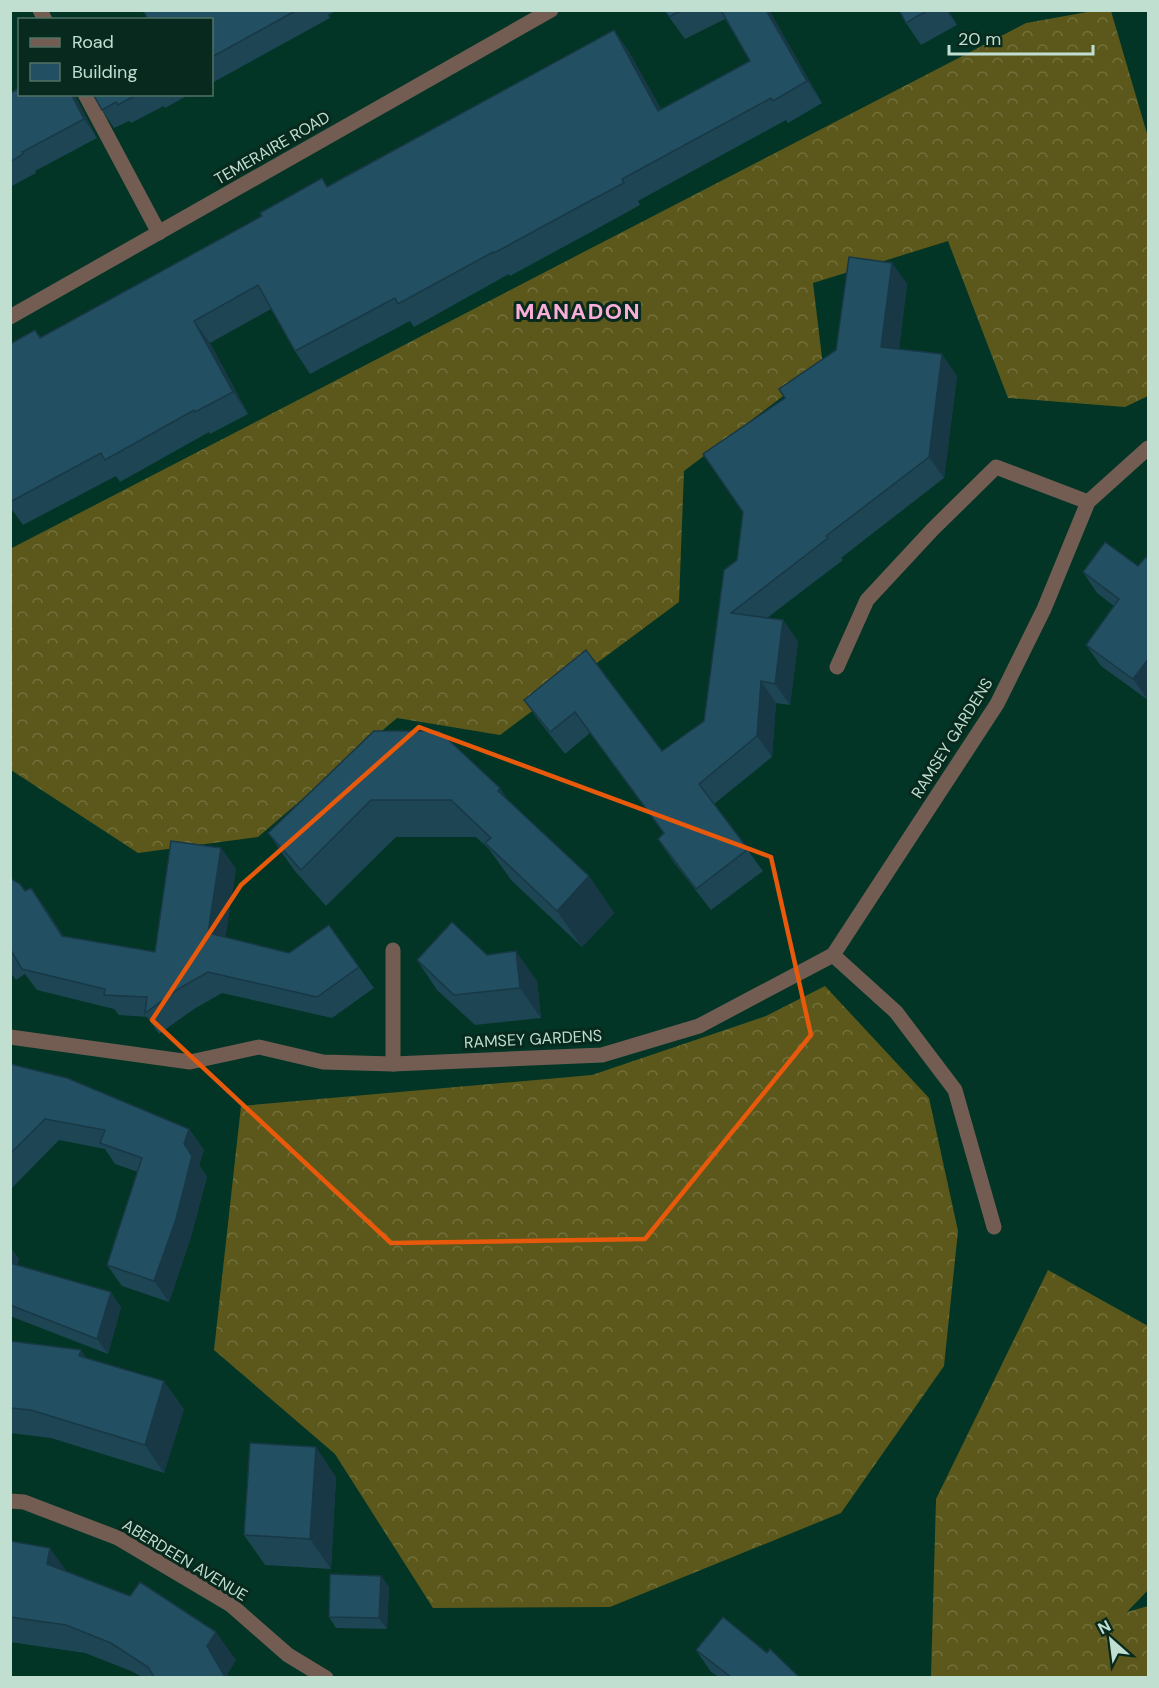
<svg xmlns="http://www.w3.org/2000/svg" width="1159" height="1688" font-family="'DM Sans',sans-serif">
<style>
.forest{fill:url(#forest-crowns)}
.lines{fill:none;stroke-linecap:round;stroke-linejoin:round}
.lane{stroke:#735d53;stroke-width:15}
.street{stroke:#735d53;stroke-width:15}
.wall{fill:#1d4554}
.shaded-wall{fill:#183845}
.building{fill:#225062;stroke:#183845;stroke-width:1.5}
.marked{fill:none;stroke:#e8590c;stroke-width:4.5;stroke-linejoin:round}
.labels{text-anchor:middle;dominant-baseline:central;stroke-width:6;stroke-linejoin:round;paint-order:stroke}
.street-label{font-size:16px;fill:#c1dfd1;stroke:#08291d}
.district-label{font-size:22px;font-weight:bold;letter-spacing:1.5px;fill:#f9afd7;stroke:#08291d}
</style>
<defs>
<pattern id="forest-crowns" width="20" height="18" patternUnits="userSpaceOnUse" patternTransform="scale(1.5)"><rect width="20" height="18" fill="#5c581c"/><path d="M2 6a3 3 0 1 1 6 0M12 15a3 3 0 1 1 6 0" fill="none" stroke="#72703c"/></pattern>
</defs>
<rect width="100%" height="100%" fill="#023525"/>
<!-- forest -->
<g class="forest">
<path d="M1093,11H1111L1148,137V396L1125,407L1008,398L948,241L813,283L823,366L684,471L679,602L500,735L397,718L258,837L138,853L11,770L10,549L1026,23Z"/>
<path d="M825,986L929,1098L958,1231L944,1366L841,1513L610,1607L433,1608L335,1454L214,1350L241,1106L592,1075L766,1016Z"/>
<path d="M1048,1270L1148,1326V1590L1127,1612L1148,1606V1677H931L936,1499Z"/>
</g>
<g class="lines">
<!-- lane -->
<path class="lane" d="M837,667L867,600L932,530L996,467L1088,502"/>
<!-- street -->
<g class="street">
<path d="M40,10L45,20"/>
<path d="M85,94L159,233"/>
<path d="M10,317L551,10"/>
<path d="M393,950V1064"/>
<path d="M833,955L896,1012L955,1090L994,1227"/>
<path d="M10,1037L190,1062L259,1047L323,1062L393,1064L602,1055L699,1026L833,955L997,704L1044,609L1088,502L1148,448"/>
<path d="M10,1501L24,1502L118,1538L231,1605L288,1655L326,1678"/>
</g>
</g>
<!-- wall -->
<g class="wall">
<path d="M143,10H338L328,15L330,18L212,83V20Z"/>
<path d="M665,10H769L822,103L788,123L786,120L638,201L640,205L602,226L510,276L509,274L414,327L410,321L310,374L295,351L271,309L210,343L248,414L210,434L209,432L120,482L116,476L23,525L10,507V344L35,330L41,337L262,216L322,178L327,186L614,30L629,52L661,109L750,61L725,19L685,39L669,17Z"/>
<path d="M899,10H948L957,25L921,45L906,23Z"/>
<path d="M10,93L20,94H76V98L97,138L35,171L36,173L10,187Z"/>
<path d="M93,94H190L165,108L164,106L131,123L129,121L114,128L102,110Z"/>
<path d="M892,263L907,284L899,349L957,376L944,478L841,558L843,560L767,618L783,620L798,642L790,705L776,703L772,757L714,804L763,871L711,910L672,860L658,839L664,834L590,733L565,754L539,721L524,700L586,650L662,751L704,721L737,560L785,398L836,350Z"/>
<path d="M1149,558V699L1148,700L1101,666L1086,645L1114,606L1097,593L1083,572L1138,566Z"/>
<path d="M374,731L510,803L589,876L614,913L582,947L511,880L489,849L476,837H396L326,906L294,870L268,833Z"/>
<path d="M221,848L236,869L225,937L289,953L329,925L374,988L332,1018L222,993L194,1009L159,1034L147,1017L119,1015L114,1009L37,990L25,974L16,980L10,972V878L46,909L63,936L155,952Z"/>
<path d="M487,955L537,981L541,1018L475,1025L437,990L417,960Z"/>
<path d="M10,1064L189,1129L204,1150L199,1165L207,1177L190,1240L169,1302L122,1286L107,1265L138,1172L115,1164L105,1149L59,1140L10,1190Z"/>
<path d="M10,1247L19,1259L17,1265L121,1307L108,1354L10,1316Z"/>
<path d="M10,1341L86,1358L184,1409L164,1473L51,1438L10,1433Z"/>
<path d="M336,1477L331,1569L265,1565L244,1535Z"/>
<path d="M10,1541L236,1660L227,1674L229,1677H142L131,1671L85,1653L10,1642Z"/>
<path d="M381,1576L389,1587L387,1629L336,1628L329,1617Z"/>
<path d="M696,1650L767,1653L799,1677H719L711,1672Z"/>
</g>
<!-- shaded-wall -->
<g class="shaded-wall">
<path d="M766,10H769L822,103L807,81Z"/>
<path d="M946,10H948L957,25Z"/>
<path d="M614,30L629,52L674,133L658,111Z"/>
<path d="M71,94H76V98L97,138L84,119Z"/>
<path d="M892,263L907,284L896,368L881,347Z"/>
<path d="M194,321L210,343L248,414L233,392Z"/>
<path d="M942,354L957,376L944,478L929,457Z"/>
<path d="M783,620L798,642L790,705L775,684Z"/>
<path d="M1149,658V699L1148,700L1133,679Z"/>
<path d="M761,681L776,703L772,757L757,736Z"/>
<path d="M500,788L525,825L498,791Z"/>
<path d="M221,848L236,869L223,954L208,933Z"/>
<path d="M589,876L614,913L582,947L557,911Z"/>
<path d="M31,888L46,909L77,957L62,936Z"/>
<path d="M516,951L537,981L541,1018L520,988Z"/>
<path d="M189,1129L204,1150L199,1165L207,1177L190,1240L169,1302L154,1281L184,1144Z"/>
<path d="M10,1247L19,1259L13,1276L10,1272Z"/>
<path d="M111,1292L121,1307L108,1354L97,1339Z"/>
<path d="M81,1350L100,1378L79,1356Z"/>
<path d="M164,1381L184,1409L164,1473L145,1445Z"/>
<path d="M316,1447L336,1477L331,1569L310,1539Z"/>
<path d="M50,1548L70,1576L47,1564Z"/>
<path d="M381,1576L389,1587L387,1629L379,1618Z"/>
<path d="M216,1632L236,1660L227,1674L229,1677H225L207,1646Z"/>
</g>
<!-- building -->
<g class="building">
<path d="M143,10H297L212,57V20H148Z"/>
<path d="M665,10H682L669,17Z"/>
<path d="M721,10H766L807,81L773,101L771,98L622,179L624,183L586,203L494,253L493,252L398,304L395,298L295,351L258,285L194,321L233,392L195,412L194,410L105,460L101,453L10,502V344L35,330L40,338L262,216L260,213L322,178L327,187L614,30L658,111L750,61Z"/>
<path d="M899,10H928L906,23Z"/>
<path d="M20,88V94H71L84,119L22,152L23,154L10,162V93Z"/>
<path d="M93,94H138L118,105L116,102L102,110Z"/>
<path d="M849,257L892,263L881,347L942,354L929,457L826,536L828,538L731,613L783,620L775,684L761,681L757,736L699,784L748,849L696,889L658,839L664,833L575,712L550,732L524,700L586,650L662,751L704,721L724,570L737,560L743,512L703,454L785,398L779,389L836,350Z"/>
<path d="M1105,542L1138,566L1146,557L1149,558V658L1133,679L1086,645L1119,599L1083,572Z"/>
<path d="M374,731H439L500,788L498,791L589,876L557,911L485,843L491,838L451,800H371L301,870L268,833Z"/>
<path d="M171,841L221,848L208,933L289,953L329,925L359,967L317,997L208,972L180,988L145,1013L147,997L104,995L105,989L22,969L12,952L10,953V878L20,884L25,891L31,888L62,936L155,952Z"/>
<path d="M452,922L487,955L516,951L520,988L454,995L417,960Z"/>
<path d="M10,1064L67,1078L189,1129L184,1144L192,1156L176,1219L154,1281L107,1265L142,1158L100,1143L105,1130L45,1119L10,1154Z"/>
<path d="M10,1263L111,1292L97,1339L10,1305Z"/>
<path d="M10,1341L81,1350L79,1356L164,1381L145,1445L31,1410L10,1408Z"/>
<path d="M250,1443L316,1447L310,1539L244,1535Z"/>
<path d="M10,1541L50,1548L47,1564L130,1596L140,1582L216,1632L207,1646L225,1677H154L148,1667L111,1643L66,1625L10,1617Z"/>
<path d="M330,1574L381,1576L379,1618L329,1617Z"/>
<path d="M723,1617L767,1653L770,1649L799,1677H731L696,1650Z"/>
</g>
<!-- marked area -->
<path class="marked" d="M419,727L771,857L811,1035L645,1239L391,1243L152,1020L241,885Z"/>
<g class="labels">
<!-- street labels -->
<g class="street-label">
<text transform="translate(272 148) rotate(-30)">TEMERAIRE ROAD</text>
<text transform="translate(952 738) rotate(-58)">RAMSEY GARDENS</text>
<text transform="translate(533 1039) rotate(-3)">RAMSEY GARDENS</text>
<text transform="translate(185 1560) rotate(31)">ABERDEEN AVENUE</text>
</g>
<!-- district labels -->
<g class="district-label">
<text x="578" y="311">MANADON</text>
</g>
</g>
<!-- border -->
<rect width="1159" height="1688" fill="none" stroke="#c1dfd1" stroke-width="24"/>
<!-- legend -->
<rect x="18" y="18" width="195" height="78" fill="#08291d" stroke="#527265" stroke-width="1.5"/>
<rect x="30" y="38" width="30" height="9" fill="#735d53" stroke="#527265" stroke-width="1.5"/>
<text x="72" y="48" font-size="18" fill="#c1dfd1">Road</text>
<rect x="30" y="63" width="30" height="18" fill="#225062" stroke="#527265" stroke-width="1.5"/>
<text x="72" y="78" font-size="18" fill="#c1dfd1">Building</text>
<!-- north arrow -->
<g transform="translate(1111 1640) rotate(332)" stroke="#08291d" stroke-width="4.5" paint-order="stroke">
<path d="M0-4.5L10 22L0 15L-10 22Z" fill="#c1dfd1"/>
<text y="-9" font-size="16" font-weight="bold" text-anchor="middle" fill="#c1dfd1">N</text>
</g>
<!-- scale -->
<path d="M949 45v9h144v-9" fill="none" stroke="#c1dfd1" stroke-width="3"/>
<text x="958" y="45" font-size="18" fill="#c1dfd1" stroke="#08291d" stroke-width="4.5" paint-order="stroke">20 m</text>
</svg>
